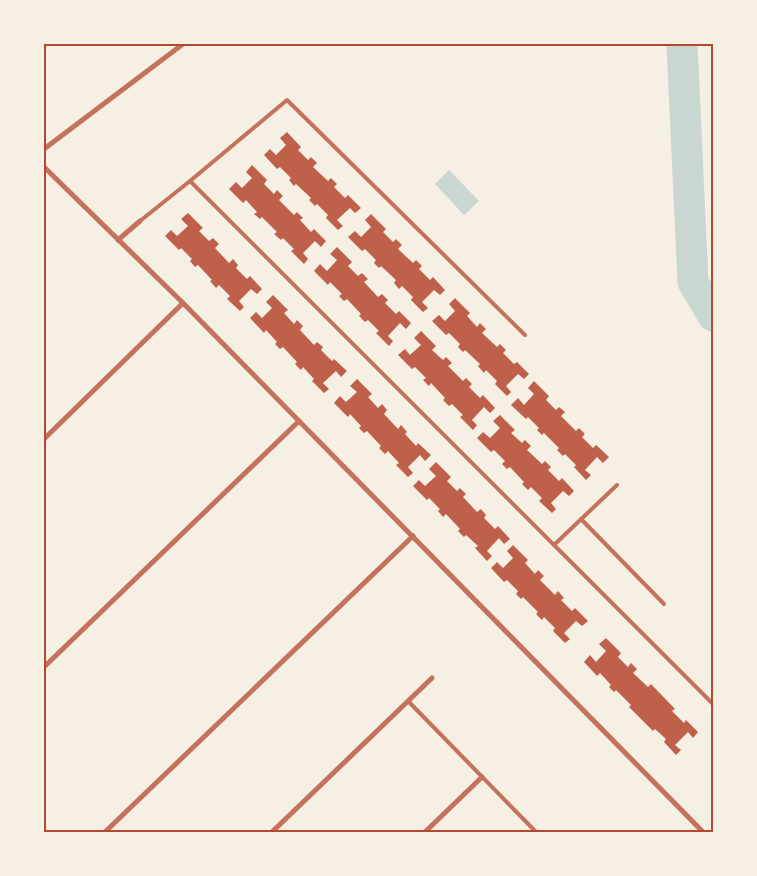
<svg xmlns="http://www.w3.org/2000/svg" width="757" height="876" font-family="Inter,sans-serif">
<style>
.water{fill:#c9d6d2}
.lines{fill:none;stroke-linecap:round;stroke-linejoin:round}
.river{stroke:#c9d6d2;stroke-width:31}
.building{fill:#bf614a}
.service{stroke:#c5725c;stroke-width:4}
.minor{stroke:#c5725c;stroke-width:5}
.neatline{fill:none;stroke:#b5482f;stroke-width:2}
</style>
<rect width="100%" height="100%" fill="#f6efe4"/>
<!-- water -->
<path class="water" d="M449,170L479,201L464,215L435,184Z"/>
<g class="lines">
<!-- river -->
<path class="river" d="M682,44L693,282L713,316"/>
</g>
<!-- building -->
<g class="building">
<path d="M287,132L301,147L298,150L308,160L311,157L317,163L313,167L328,181L331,178L337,184L334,187L345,198L348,195L361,208L355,213L350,208L337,220L343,226L338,230L326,218L328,215L317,204L315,206L309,200L311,198L296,184L294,186L289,180L291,178L280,167L277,169L264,155L270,149L276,155L286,145L280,138Z"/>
<path d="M252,165L267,180L264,184L274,194L277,190L283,196L279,200L294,215L297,212L303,218L300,220L311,232L314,229L326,241L321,247L315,241L303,253L308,259L304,264L291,251L294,249L283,238L281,240L274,234L277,232L262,217L260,219L254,214L257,212L246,200L243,203L229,189L236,182L242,188L252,178L246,172Z"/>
<path d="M188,213L203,228L199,231L209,241L213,238L219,244L215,248L229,263L233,259L238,265L236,268L247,279L250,276L262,289L257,294L251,289L239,301L244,307L240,311L227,299L230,296L219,285L216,288L210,281L212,280L198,265L195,267L190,261L192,259L181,248L179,250L165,236L171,230L177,236L188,226L181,219Z"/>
<path d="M371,214L386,229L383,232L393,242L396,239L402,245L398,249L413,263L416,260L422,266L419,269L430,280L433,277L445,290L440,295L434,290L422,302L428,308L423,312L411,300L413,297L402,286L399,289L394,283L396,280L381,266L379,268L374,263L376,260L365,249L362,251L348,237L355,231L361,237L371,227L365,220Z"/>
<path d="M337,247L352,262L348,266L358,276L362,273L368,279L364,282L378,297L382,294L388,300L385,303L396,314L399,311L411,323L406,329L400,323L388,336L393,341L389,346L376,333L379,331L368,320L365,322L359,316L361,314L347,299L344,301L339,296L342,294L330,282L328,285L314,271L320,264L327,271L337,260L330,254Z"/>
<path d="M273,295L288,310L284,313L294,324L297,320L303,326L300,330L314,345L317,342L323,347L321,350L332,361L334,359L347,371L341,377L336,371L323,383L329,389L324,393L312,381L314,379L303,367L301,370L295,364L297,362L283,347L280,349L275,344L277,342L266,330L264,333L250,318L256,312L262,318L272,308L266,302Z"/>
<path d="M455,298L470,313L467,316L477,327L480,323L486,329L482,333L497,347L500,344L506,350L503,353L514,364L517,362L529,374L524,379L518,374L506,386L511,392L507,396L495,384L497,381L486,370L484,373L478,366L480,364L465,350L463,352L458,347L460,344L449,333L446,335L432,321L439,315L445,321L455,311L449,304Z"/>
<path d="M421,331L436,346L432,350L443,360L446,357L452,363L448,366L463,381L466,378L472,384L469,387L480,398L483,395L495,408L490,413L484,407L472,420L477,425L473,430L460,417L463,415L452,404L449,406L443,400L445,398L431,383L429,386L423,380L426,378L415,367L412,369L398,355L405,349L410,355L421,345L414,338Z"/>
<path d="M357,379L372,394L368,397L378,408L382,404L387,410L384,414L398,429L401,425L407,432L405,434L416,446L418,443L431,455L425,461L420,455L408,467L413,473L408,477L396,465L399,463L388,451L385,454L379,448L381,446L367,431L364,433L359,428L361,426L350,414L348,417L334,403L340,396L346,402L357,392L350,386Z"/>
<path d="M534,381L549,396L546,400L556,410L559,407L565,412L561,416L576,431L579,428L585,434L582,437L593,448L596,445L609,457L603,463L597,457L585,470L591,475L586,480L574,467L576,465L565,454L563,456L557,450L559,448L544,433L542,435L537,430L539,428L528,417L526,419L511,405L518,398L524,405L534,394L528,388Z"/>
<path d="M500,415L515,430L511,433L522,443L525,440L531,446L527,450L542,464L545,461L551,467L548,470L559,481L562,478L574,491L569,496L563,491L551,503L556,509L552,513L539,501L542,498L531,487L528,490L522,484L524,482L510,467L507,469L502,464L505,461L494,450L491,452L477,438L483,432L490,438L500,428L493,421Z"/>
<path d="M436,462L451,477L447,481L457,491L460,488L466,494L463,497L477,512L481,509L486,515L484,518L495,529L498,526L510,539L504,544L499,538L487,551L492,556L487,561L475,548L478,546L466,535L464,537L458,531L460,529L446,514L443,517L438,511L440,509L429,498L427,500L413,486L419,480L425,486L436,476L429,469Z"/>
<path d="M513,545L528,560L525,563L535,574L538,570L544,576L540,580L555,595L558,591L564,598L561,600L572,611L575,608L588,621L582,626L576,621L564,633L570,639L565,643L553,631L555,628L544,617L542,620L536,614L538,612L523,597L521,599L516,594L518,591L507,580L504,582L491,568L497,562L503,568L513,558L507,551Z"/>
<path d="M606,638L621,653L618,657L628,667L631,663L637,669L633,673L648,687L651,684L675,709L672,711L684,723L686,720L698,732L693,738L688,732L675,745L681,750L676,755L664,742L666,739L655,729L653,731L629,707L631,705L616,690L614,692L609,687L611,685L600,673L597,676L584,662L590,655L596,662L606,651L599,644Z"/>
</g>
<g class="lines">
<!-- service -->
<g class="service">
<path d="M140,221L190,181"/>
<path d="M525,335L287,100L190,181L713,704"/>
<path d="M581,519L664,604"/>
<path d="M554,545L617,485"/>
<path d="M408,701L536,832"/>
</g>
<!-- minor -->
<g class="minor">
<path d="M44,149L183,44"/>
<path d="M44,167L183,303L703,832"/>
<path d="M118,240L140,221"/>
<path d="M44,439L183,303"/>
<path d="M44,667L299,421"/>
<path d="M105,832L413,536"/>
<path d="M272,832L432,678"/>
<path d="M425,832L482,777"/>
</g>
</g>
<!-- border -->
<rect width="757" height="876" fill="none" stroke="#f6efe4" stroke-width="90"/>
<rect x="45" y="45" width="667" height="786" class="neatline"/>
</svg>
